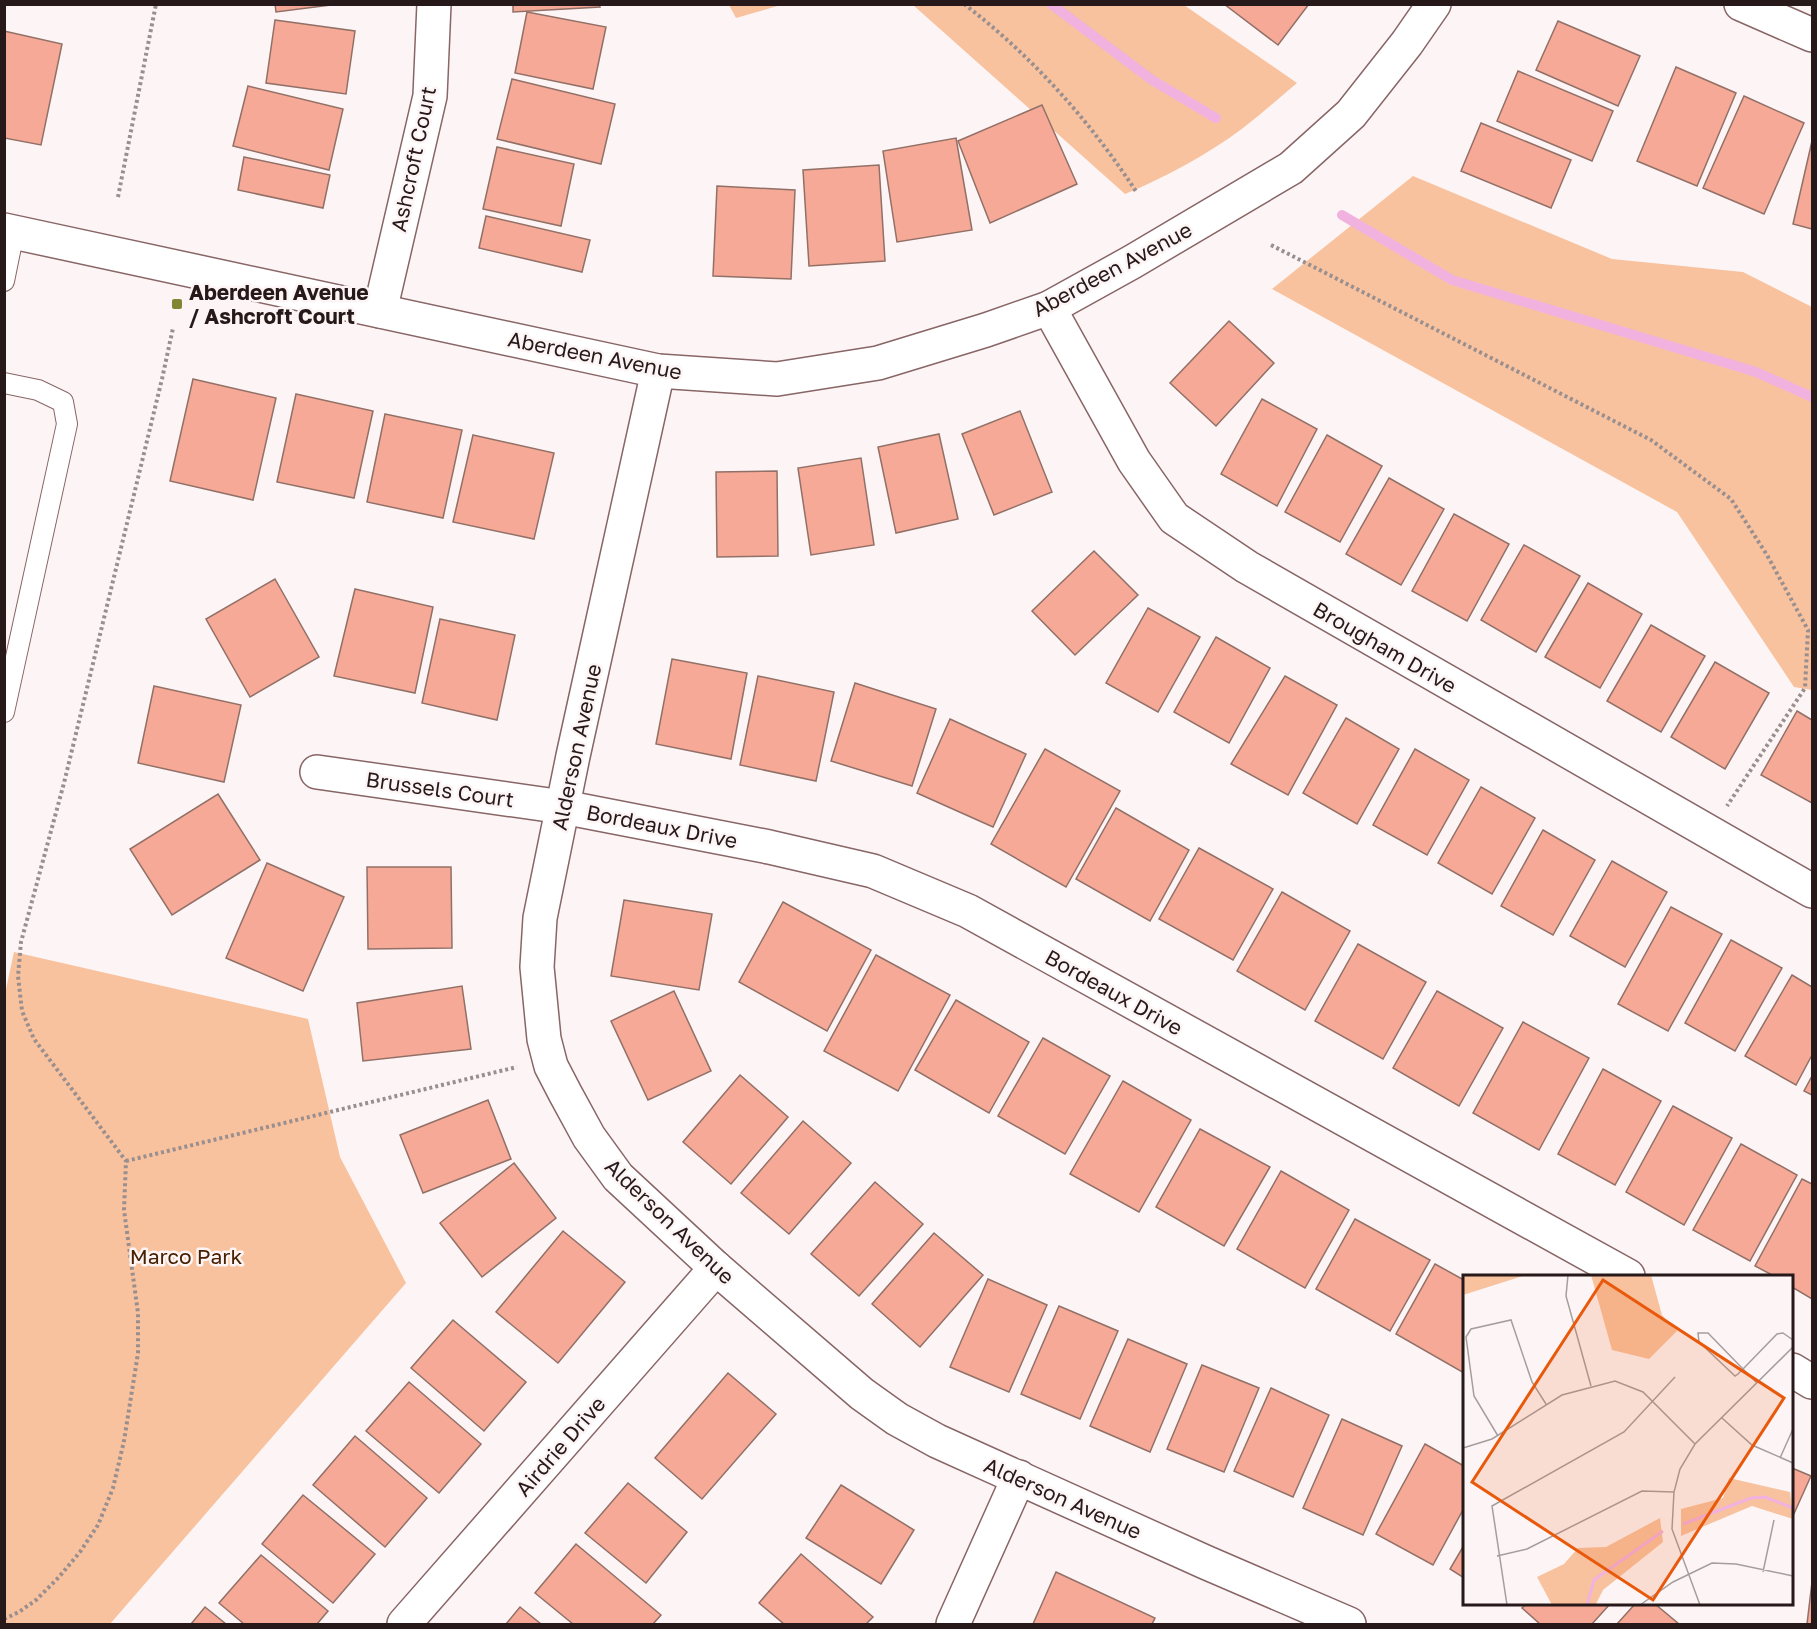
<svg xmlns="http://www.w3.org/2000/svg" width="1817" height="1629" font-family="'Golos Text',sans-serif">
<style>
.green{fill:#f8c29f}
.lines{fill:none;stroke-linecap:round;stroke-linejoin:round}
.stream{stroke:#f2b2df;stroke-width:10}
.building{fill:#f5a996;stroke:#927067;stroke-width:1.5}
.service-casing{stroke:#886566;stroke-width:22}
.minor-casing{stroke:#886566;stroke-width:36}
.tertiary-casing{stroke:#886566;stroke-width:36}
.path{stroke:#9a8f8f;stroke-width:4;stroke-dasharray:3 3;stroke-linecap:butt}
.service{stroke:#fff;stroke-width:20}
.minor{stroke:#fff;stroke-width:33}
.tertiary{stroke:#fff;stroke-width:33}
.poi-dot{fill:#808631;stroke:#fdf5f5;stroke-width:2}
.labels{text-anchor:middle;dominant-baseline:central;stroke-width:5;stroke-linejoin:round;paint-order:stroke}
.street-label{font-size:21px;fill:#271919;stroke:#fdf5f5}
.poi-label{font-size:21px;font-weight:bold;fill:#271919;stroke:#fdf5f5;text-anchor:start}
.park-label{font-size:21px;fill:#472000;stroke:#fdf5f5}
.inset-river{fill:none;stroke:#f2b2df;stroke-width:3}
.inset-road{fill:none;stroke:#a79d9d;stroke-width:1.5}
.view{fill:#e8590c;fill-opacity:0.15;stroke:#e8590c;stroke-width:3}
.inset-edge{fill:none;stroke:#271919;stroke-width:3}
</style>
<rect width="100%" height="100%" fill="#fdf5f5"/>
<!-- green -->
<g class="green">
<path d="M729,5H781L736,18Z"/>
<path d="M913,5H1184L1297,83C1279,98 1261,114 1243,128C1207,155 1166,177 1125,194Z"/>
<path d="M1413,176L1612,259L1743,272L1812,307V690L1794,687L1677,512L1272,289Z"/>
<path d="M14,952L308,1019L340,1157L406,1283L110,1624H5L4,998Z"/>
</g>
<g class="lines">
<!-- stream -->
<g class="stream">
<path d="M1051,4L1152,80L1216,118"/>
<path d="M1342,215L1452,280L1756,372L1812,397"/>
</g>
</g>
<!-- building -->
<g class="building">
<path d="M275,4H339L276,12Z"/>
<path d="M513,4H599L600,7L513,12Z"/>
<path d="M1224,4H1309L1278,45Z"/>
<path d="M527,12L606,27L593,89L515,73Z"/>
<path d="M275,20L355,31L346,94L266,83Z"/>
<path d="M1558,21L1640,56L1618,106L1536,70Z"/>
<path d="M4,31L62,44L41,145L4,138Z"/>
<path d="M1676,67L1736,93L1697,186L1637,161Z"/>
<path d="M1518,71L1613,111L1592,161L1497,121Z"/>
<path d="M512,79L615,104L601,164L497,139Z"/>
<path d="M248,86L343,109L329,170L233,146Z"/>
<path d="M1744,96L1804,123L1764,214L1703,188Z"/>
<path d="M1042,105L1077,184L990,223L958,141Z"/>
<path d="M1481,123L1571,160L1551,208L1461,171Z"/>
<path d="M956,138L972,230L897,242L883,151Z"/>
<path d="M1812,141V229L1793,224Z"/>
<path d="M497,147L574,164L561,226L483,209Z"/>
<path d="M244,157L330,175L323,208L238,190Z"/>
<path d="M879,165L885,261L809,266L803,170Z"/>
<path d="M717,186L795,190L791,279L713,276Z"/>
<path d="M486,216L590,240L582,272L479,248Z"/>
<path d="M1229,321L1274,363L1216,426L1170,383Z"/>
<path d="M193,379L276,398L253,500L170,481Z"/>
<path d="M296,394L373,411L354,498L277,482Z"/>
<path d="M1262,399L1317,429L1277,506L1221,474Z"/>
<path d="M1020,411L1052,492L994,515L962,434Z"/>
<path d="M385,414L462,430L443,518L367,502Z"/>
<path d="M939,434L958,519L896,533L878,447Z"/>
<path d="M473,435L554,453L534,539L453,522Z"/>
<path d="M1327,435L1382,466L1340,542L1285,512Z"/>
<path d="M861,458L874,545L811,555L798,468Z"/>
<path d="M777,471L778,556L717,557L716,472Z"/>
<path d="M1389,478L1444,509L1401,585L1346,554Z"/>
<path d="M1454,514L1509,544L1467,621L1412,591Z"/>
<path d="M1524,545L1580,576L1536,652L1481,620Z"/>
<path d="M1094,551L1138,595L1075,655L1032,611Z"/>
<path d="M275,579L319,657L250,697L206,619Z"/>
<path d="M1588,583L1642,614L1600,688L1545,657Z"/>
<path d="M355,589L433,607L415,693L334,676Z"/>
<path d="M1148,608L1200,637L1158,712L1106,683Z"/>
<path d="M440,619L515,635L497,720L422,703Z"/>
<path d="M1651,625L1705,656L1661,732L1607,701Z"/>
<path d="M1216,637L1270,668L1229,743L1174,712Z"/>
<path d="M672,659L747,673L731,759L656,744Z"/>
<path d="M1715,662L1769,693L1725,769L1671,737Z"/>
<path d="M758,676L834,692L816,781L740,765Z"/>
<path d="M1285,676L1337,705L1288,795L1231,764Z"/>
<path d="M855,683L936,709L912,786L831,761Z"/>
<path d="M154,686L241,705L224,782L138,763Z"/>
<path d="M1797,711L1812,720V803L1761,775Z"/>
<path d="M1346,718L1399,749L1357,824L1303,793Z"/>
<path d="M950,719L1026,754L993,827L917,793Z"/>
<path d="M1045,749L1120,791L1066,887L991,844Z"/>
<path d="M1415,749L1469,780L1427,855L1373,825Z"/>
<path d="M1481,787L1535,818L1492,894L1438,863Z"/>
<path d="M218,794L260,860L172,915L130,849Z"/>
<path d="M1116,808L1189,850L1150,921L1076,879Z"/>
<path d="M1543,830L1595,860L1553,935L1501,906Z"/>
<path d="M1199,848L1273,889L1233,960L1159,919Z"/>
<path d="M1612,861L1667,892L1625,967L1570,936Z"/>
<path d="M267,863L344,897L303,991L226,958Z"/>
<path d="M367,867H451L452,948L368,949Z"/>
<path d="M1282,892L1350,931L1305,1010L1237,971Z"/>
<path d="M624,900L712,914L699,990L611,976Z"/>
<path d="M783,902L871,950L827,1031L739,982Z"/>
<path d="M1671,907L1722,934L1668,1031L1618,1004Z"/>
<path d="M1731,940L1782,968L1735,1051L1685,1023Z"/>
<path d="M1358,944L1426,982L1383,1059L1315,1021Z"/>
<path d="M876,955L950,995L898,1091L824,1051Z"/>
<path d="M1792,975L1812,987V1055L1796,1085L1745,1056Z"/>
<path d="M462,986L471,1049L363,1061L357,1003Z"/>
<path d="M674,991L711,1071L648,1100L611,1021Z"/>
<path d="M1437,991L1503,1028L1459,1106L1393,1068Z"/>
<path d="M956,1000L1029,1042L989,1113L915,1070Z"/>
<path d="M1523,1022L1589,1058L1539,1150L1473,1113Z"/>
<path d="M1043,1038L1110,1076L1065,1154L998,1116Z"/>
<path d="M1603,1069L1661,1101L1615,1185L1558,1154Z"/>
<path d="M740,1075L788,1117L731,1184L683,1142Z"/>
<path d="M1812,1076V1095L1804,1091Z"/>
<path d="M1123,1081L1191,1120L1139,1212L1070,1174Z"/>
<path d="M488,1100L511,1159L423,1193L400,1135Z"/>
<path d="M1673,1106L1732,1138L1684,1225L1626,1192Z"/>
<path d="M803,1121L851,1163L789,1234L741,1193Z"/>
<path d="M1200,1129L1270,1167L1224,1246L1156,1207Z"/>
<path d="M1741,1144L1797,1175L1750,1261L1693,1230Z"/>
<path d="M514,1163L556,1218L482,1277L440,1223Z"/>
<path d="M1281,1171L1349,1210L1305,1288L1237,1249Z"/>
<path d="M1802,1179L1812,1184V1299L1792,1287V1276H1774L1755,1266Z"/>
<path d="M875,1182L923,1224L859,1296L811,1254Z"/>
<path d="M1355,1219L1430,1260L1390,1331L1316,1289Z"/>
<path d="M563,1231L625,1282L558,1363L496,1312Z"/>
<path d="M934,1233L983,1275L920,1347L872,1304Z"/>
<path d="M1435,1264L1464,1280V1373L1396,1334Z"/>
<path d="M988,1279L1047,1305L1009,1392L950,1367Z"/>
<path d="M1059,1306L1118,1331L1080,1419L1021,1394Z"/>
<path d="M453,1320L526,1382L484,1431L411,1368Z"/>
<path d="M1128,1339L1187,1364L1150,1452L1090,1426Z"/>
<path d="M1202,1365L1259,1388L1224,1472L1167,1449Z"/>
<path d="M728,1373L776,1414L702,1499L655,1458Z"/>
<path d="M409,1382L481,1444L439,1493L366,1431Z"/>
<path d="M1271,1388L1329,1415L1293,1497L1234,1471Z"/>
<path d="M1342,1419L1402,1446L1363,1535L1303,1508Z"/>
<path d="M355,1436L427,1498L385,1547L313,1485Z"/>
<path d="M1425,1444L1464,1466V1508L1433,1565L1376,1534Z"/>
<path d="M1792,1468L1811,1476L1792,1518Z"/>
<path d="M628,1483L687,1532L646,1583L585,1533Z"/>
<path d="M841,1485L914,1530L881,1584L806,1538Z"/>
<path d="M303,1495L375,1554L333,1603L262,1544Z"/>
<path d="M576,1544L661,1615L653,1624H573L535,1593Z"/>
<path d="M1464,1545V1578L1450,1569Z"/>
<path d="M801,1554L873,1617L866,1624H784L759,1603Z"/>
<path d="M261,1555L328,1611L317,1624H244L219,1603Z"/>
<path d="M1056,1572L1155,1618L1152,1624H1033Z"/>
<path d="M1812,1582V1624H1807Z"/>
<path d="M1526,1604H1610L1592,1624H1540L1522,1608Z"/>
<path d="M1635,1604H1655L1679,1624H1617Z"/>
<path d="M205,1607L226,1624H191Z"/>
<path d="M520,1607L541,1624H506Z"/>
</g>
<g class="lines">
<defs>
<g id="service">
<path d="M4,281L14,232"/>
<path d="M4,383L38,390L63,402L67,424L4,712"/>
</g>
<g id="minor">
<path d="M1741,4L1812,35"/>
<path d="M1049,308L1134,461L1174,518L1247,567L1812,891"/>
<path d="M380,311L430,96L434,4"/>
<path d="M658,371L573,756L540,918L537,967L544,1039L551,1066L565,1093L589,1137L618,1177L716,1268L862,1394L897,1419L937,1441L1205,1562L1349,1624"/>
<path d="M317,772L563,807L769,847L873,871L968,911L1628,1276"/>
<path d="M1792,1370L1812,1382"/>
<path d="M404,1624L716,1268"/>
<path d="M953,1624L1019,1477"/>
</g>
<path id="tertiary" d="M4,230L658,371L777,379L878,363L986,330L1049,308L1132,262L1291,168L1351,114L1407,43L1434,4"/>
</defs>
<!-- service casing -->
<use href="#service" class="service-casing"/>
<!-- minor casing -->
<use href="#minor" class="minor-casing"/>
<!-- tertiary casing -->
<use href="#tertiary" class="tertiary-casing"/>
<!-- path -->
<g class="path">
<path d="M964,4C1032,56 1091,122 1137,193"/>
<path d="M118,197L156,4"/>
<path d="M1271,245L1651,440L1731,499L1767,555L1808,630L1805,688L1727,806"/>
<path d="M126,1161L517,1067"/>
<path d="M4,1619L19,1612L36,1600L59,1577L80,1552L98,1525L113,1488L124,1441L138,1353V1313L124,1210L126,1161L34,1039L22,1011L18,976L21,942L64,783L162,379L173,328"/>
</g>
<!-- service -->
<use href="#service" class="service"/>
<!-- minor -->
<use href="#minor" class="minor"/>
<!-- tertiary -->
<use href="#tertiary" class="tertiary"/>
</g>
<!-- markers -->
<rect class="poi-dot" x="171" y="298" width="12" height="12" rx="3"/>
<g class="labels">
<!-- street labels -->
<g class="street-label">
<text transform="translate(413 159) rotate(-78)">Ashcroft Court</text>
<text transform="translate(1112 269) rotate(-28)">Aberdeen Avenue</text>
<text transform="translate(595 355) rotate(11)">Aberdeen Avenue</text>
<text transform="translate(1385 647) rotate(30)">Brougham Drive</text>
<text transform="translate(576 747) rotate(-78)">Alderson Avenue</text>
<text transform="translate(440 789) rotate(8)">Brussels Court</text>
<text transform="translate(662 826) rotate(11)">Bordeaux Drive</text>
<text transform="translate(1114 992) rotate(29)">Bordeaux Drive</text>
<text transform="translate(670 1221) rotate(44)">Alderson Avenue</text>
<text transform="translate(560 1446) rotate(-49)">Airdrie Drive</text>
<text transform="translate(1063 1498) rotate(24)">Alderson Avenue</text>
</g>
<!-- poi labels -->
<g class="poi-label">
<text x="189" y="292">Aberdeen Avenue<tspan x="189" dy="24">/ Ashcroft Court</tspan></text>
</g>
<!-- park labels -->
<g class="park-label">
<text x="186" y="1256">Marco Park</text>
</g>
</g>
<!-- overview -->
<g transform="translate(1463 1275)">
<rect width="330" height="330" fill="#fdf5f5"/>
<path d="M0,0H63L0,20ZM128,0H188L199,40L214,56L186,84L149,75ZM266,203L327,217L330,244L289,231L218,261V234L260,223ZM197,243L200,267L140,315L133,329L89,330L74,302L101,289L115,273L143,272Z" fill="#f8c29f"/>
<path class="inset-river" d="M220,249L288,223L302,222L330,233M124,330L131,305L200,256"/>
<path class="inset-road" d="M105,0L103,21L128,111M294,108L280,94L245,58H235L236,67L272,101L275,99L280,94L314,59L320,58L330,65M259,143L289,170L330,188M35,161L11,121L3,62L8,54L48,45L69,107L83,129M0,173L29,164L99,120L152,106L180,117L232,169M317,183L330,154M34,281L64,274L179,216L211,217M300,297L311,245M44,330L29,231L161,157L212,102M177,330L210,307L249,288L273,289L330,301M237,330L209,254L211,217L217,194L232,169L330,72"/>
<path class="view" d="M140,5L321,123L190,325L9,207Z"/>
<rect width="330" height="330" class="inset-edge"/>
</g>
<!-- border -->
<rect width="1817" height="1629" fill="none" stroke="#271919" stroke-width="12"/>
</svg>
